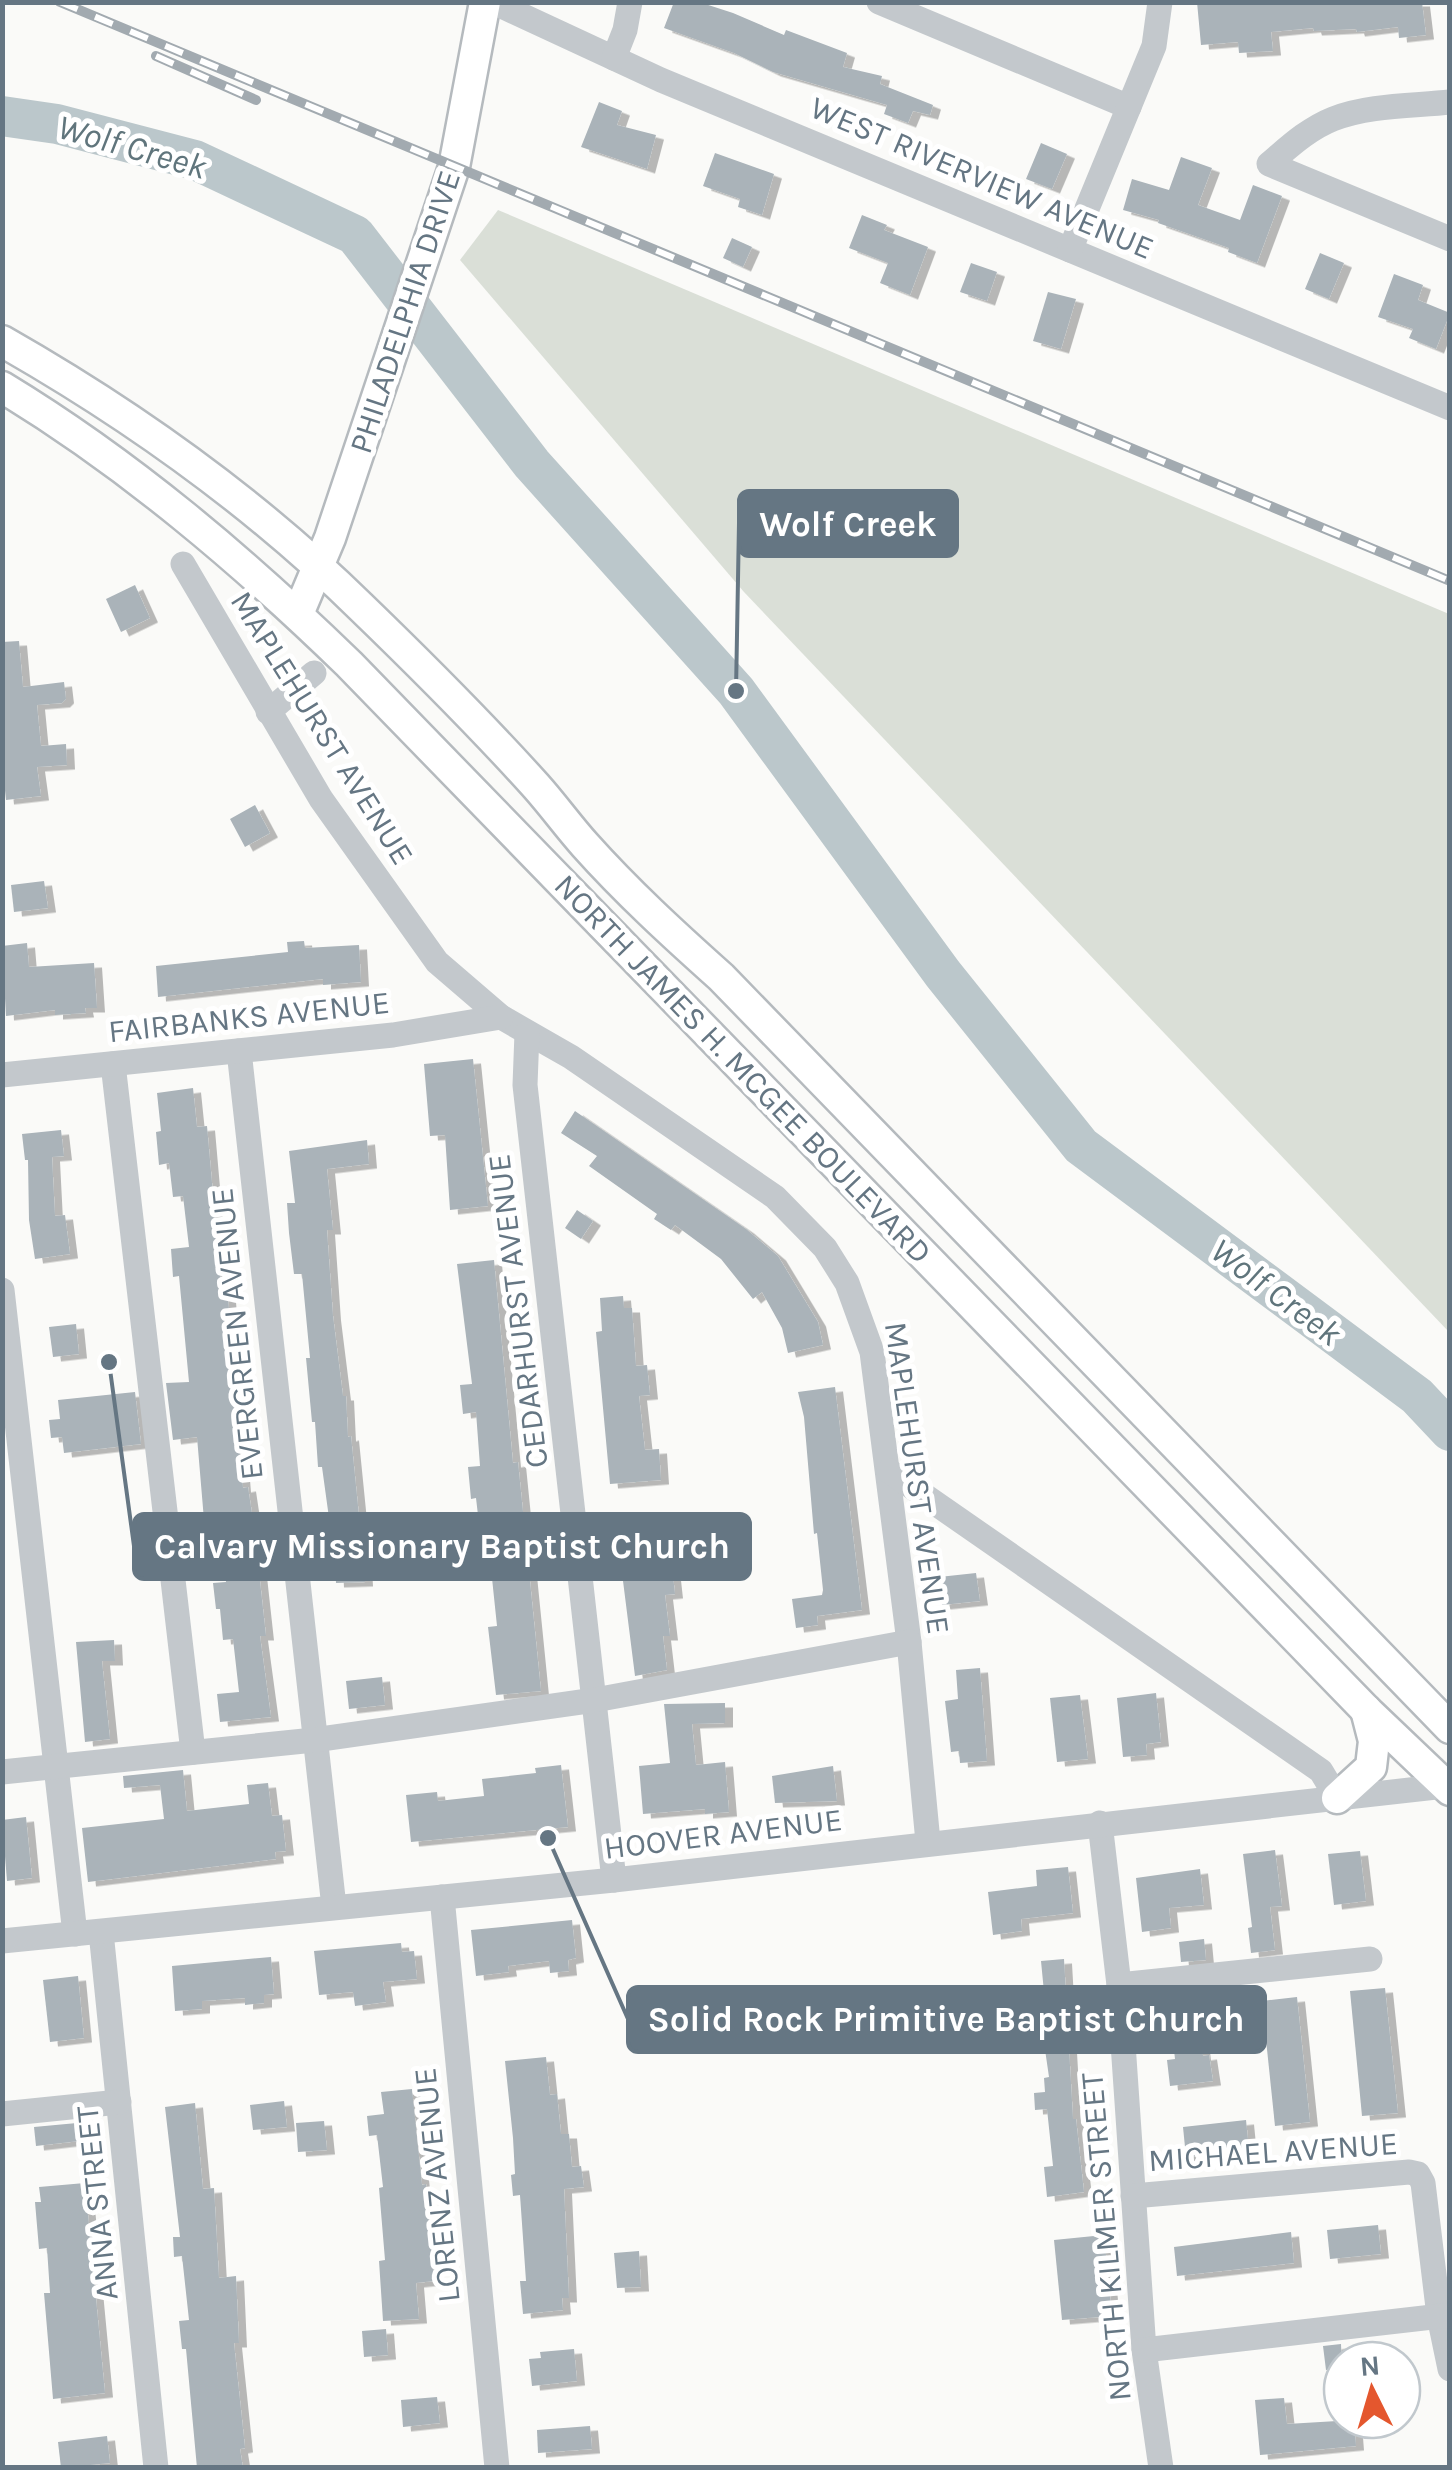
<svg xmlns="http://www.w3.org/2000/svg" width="1452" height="2470" font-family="Karla,sans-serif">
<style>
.green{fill:#dadfd7}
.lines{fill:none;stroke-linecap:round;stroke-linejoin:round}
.river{stroke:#bbc7cb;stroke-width:40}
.building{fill:#aab3b9;filter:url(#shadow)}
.major-casing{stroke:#b5babe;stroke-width:35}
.minor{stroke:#c3c8cc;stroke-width:25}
.major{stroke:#fff;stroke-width:30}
.rail-casing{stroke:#a2aab0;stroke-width:10}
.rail{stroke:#fff;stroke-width:6;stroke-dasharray:19;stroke-linecap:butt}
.labels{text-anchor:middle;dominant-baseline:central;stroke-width:10;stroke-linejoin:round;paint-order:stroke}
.street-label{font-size:32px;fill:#657683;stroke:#fff}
.water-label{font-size:35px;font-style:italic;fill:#60757c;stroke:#fff}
.leader{fill:none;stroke:#657683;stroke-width:4}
.callout-dot{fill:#657683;stroke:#fff;stroke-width:4}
.callout{fill:#657683;stroke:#657683;stroke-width:4}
.callout-label{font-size:35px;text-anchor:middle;font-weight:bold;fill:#fff}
</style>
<defs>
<filter id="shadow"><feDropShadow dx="8" dy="4.5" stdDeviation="0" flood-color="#0004"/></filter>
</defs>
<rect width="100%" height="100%" fill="#fafaf8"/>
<!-- green -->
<path class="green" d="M498,210L1449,614V1332L744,592L460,260Z"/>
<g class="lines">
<!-- river -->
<path class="river" d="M2,116L57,124L195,160L355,235L532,464L736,691L943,974L1081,1146L1417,1396L1450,1431"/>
</g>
<!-- building -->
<g class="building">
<path d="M674,2H699L733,13L784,35L786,30L847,53L843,67L882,76L880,84L933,105L930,115L913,111L908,123L884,114L887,105L773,72L734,53L664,28Z"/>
<path d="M1197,2H1422L1426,35L1399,38L1398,27L1357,32L1356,29L1314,31L1313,28L1271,32L1273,51L1239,53L1238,42L1201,45Z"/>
<path d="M599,102L622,111L617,125L656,135L647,169L581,147Z"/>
<path d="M1041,143L1067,154L1052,189L1026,179Z"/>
<path d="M715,153L774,174L762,215L738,207L740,199L703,186Z"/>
<path d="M1181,157L1212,168L1198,205L1240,220L1253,185L1282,196L1257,263L1228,252L1229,248L1158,223L1159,220L1123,210L1132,179L1169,190Z"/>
<path d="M862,215L887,225L884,230L928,247L910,295L880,283L888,263L849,248Z"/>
<path d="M732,238L752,247L743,267L723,258Z"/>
<path d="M1320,253L1344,263L1329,299L1305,289Z"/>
<path d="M971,263L997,272L987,301L960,292Z"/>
<path d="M1394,274L1423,285L1418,300L1450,313L1436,349L1409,338L1413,329L1378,317Z"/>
<path d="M1048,292L1076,299L1061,349L1033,341Z"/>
<path d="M135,585L150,618L121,632L106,599Z"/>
<path d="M19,641L23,687L64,682L66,699L62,703L37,705L41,746L66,744L67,765L37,767L41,796L6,800L2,762V642Z"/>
<path d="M255,805L270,833L245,847L230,819Z"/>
<path d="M44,881L48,908L14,912L11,885Z"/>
<path d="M304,941L305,948L359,945L361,982L323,985V979L158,997L156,966L288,952L287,942Z"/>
<path d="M27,943L29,967L94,963L97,1008H85L86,1013L55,1015V1010L6,1016L2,946Z"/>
<path d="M473,1059L488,1206L450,1210L445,1135L430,1136L424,1064Z"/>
<path d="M193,1088L197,1127L207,1126L221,1285H227L243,1488L248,1487L254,1527L266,1636H260L271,1717L220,1722L217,1694L239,1692L233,1639L223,1640L220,1609H216L213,1583L226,1582L219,1518L204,1520L197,1437L173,1440L166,1383L189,1382L179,1276L173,1277L171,1249L189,1247L183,1196L173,1197L169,1163L159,1165L156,1132L161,1131L157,1093Z"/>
<path d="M575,1111L746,1229L778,1256L818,1322L823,1345L788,1353L782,1328L762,1292L753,1299L721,1259L675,1225L671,1230L654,1219L657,1214L589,1166L597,1156L561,1133Z"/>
<path d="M61,1130L64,1156L52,1157L55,1216L65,1215L70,1254L35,1259L29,1220L28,1160H25L22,1134Z"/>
<path d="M367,1140L369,1164L327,1169L333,1230H327L333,1316L343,1396H346L348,1437L351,1436L359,1516L370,1515L372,1544L363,1545L365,1582L336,1583L334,1547H326L324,1519L329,1518L322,1467H318L315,1422H312L306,1358H310L302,1274H294L289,1233L287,1203H295L289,1151Z"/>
<path d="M577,1210L593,1221L581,1239L565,1228Z"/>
<path d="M494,1260L513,1463L518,1462L541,1691L496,1695L488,1627L497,1626L488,1540L481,1541L476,1498L471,1499L468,1467L480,1466L476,1412L463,1414L460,1385L472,1384L457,1264Z"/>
<path d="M623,1296L624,1308H632L636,1366L647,1365L650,1395L639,1396L645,1450L659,1449L661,1480L610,1484L596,1332L602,1331L600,1298Z"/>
<path d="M76,1324L79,1354L53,1357L49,1327Z"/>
<path d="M835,1387L862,1610L817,1616L818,1625L796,1628L792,1599L822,1595L823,1590L817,1533L814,1534L804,1417L798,1392Z"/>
<path d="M135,1392L141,1444L64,1453L62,1437L51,1438L49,1420L60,1419L58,1400Z"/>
<path d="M672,1567L675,1594L665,1595L670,1636H663L667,1670L635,1676L622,1573Z"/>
<path d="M976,1573L980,1601L942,1605L939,1577Z"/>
<path d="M114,1640L115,1661H102L110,1739L85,1742L76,1642Z"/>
<path d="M980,1668L987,1761L960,1763L959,1751L951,1752L945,1701L958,1699L956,1670Z"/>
<path d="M382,1677L385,1705L349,1709L346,1681Z"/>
<path d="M1156,1693L1161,1742L1146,1744L1147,1755L1123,1757L1117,1698Z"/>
<path d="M1080,1695L1088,1759L1057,1762L1050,1698Z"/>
<path d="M725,1703V1723L692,1724L696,1765L725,1762L729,1812L705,1814V1809L643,1814L639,1766L670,1763L664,1704Z"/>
<path d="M561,1765L568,1827L411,1842L406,1795L437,1792L438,1801L484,1796L482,1779L536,1773L535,1768Z"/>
<path d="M833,1766L837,1801L775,1803L772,1776Z"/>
<path d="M183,1770L187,1811L249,1804L247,1785L268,1783L272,1816L282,1815L286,1851L275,1852L276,1859L88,1882L82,1828L164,1819L160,1785L124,1788L123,1776Z"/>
<path d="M26,1817L32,1878L7,1881L2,1820Z"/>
<path d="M1275,1850L1282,1906L1270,1907L1275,1950L1251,1953L1248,1928L1252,1927L1243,1854Z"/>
<path d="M1360,1851L1366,1901L1334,1905L1328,1854Z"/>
<path d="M1068,1867L1073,1913L1021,1919L1022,1931L993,1935L988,1892L1037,1886L1036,1870Z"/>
<path d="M1200,1869L1204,1905L1169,1908L1171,1928L1142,1932L1136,1878Z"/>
<path d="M572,1920L576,1958L568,1960L569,1971L550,1973L549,1961L508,1966L509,1972L476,1976L471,1930Z"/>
<path d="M1204,1939L1206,1960L1181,1962L1179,1942Z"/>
<path d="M401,1943L402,1952L414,1951L417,1979L383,1982L386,2002L355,2006L353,1992L319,1995L314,1951Z"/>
<path d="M271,1957L274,1994L264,1995V2003L245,2005V1998L202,2001V2009L175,2011L172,1966Z"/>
<path d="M1064,1959L1073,2119H1076L1084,2192L1047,2197L1044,2167L1053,2166L1047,2109L1035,2110L1034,2093L1045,2092L1044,2078L1049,2077L1041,2022L1039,1992H1044L1041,1961Z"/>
<path d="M78,1976L84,2038L50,2042L43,1980Z"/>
<path d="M1385,1988L1398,2113L1362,2116L1350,1991Z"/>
<path d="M1297,1997L1310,2122L1275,2126L1262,2001Z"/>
<path d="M1199,2020L1203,2056L1209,2055L1213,2081L1170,2086L1167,2060L1175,2059L1171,2023Z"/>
<path d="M546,2057L550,2095L557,2094L561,2134H569L572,2167L581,2166L584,2187L564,2189L569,2298H562L563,2310L523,2314L520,2281H526L520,2195L513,2196L511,2175L515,2174L513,2138L505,2061Z"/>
<path d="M412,2089L422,2185L426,2184L434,2281L416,2283L419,2319L383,2321L379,2261L385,2260L379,2188L383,2187L377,2135L369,2136L367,2116L384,2114L381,2092Z"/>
<path d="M284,2101L287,2127L253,2130L250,2105Z"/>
<path d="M195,2103L203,2189L214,2188L219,2278L236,2276L239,2343H234L245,2448L240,2449L243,2468H197L186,2349H182L179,2321L189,2320L182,2256L174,2257L173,2237H180L165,2107Z"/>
<path d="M1246,2120L1249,2150L1186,2157L1183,2127Z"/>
<path d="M324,2121L327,2150L298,2152L296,2123Z"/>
<path d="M77,2123L79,2141L36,2146L34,2127Z"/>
<path d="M85,2183L105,2393L53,2399L44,2293H50L47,2248L39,2249L35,2202H41L39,2187Z"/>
<path d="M1378,2225L1381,2254L1330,2259L1327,2230Z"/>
<path d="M1291,2232L1294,2263L1177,2276L1174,2247Z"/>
<path d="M1104,2235L1112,2316L1062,2320L1054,2240Z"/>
<path d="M639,2251L641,2287L617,2288L614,2253Z"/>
<path d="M386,2329L388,2355L364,2357L362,2331Z"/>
<path d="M1341,2344L1342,2368L1326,2370L1323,2346Z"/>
<path d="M574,2349L577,2381L532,2386L529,2359L541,2358L540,2352Z"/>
<path d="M437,2397L440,2423L403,2427L401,2400Z"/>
<path d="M1284,2398L1287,2424L1354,2420L1356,2446L1260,2455L1255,2400Z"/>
<path d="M590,2426L592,2449L538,2453L537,2430Z"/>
<path d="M107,2436L110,2463L61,2468L58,2442Z"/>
</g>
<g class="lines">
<defs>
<g id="major">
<path d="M2,341C132,415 254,502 361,607C421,665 481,725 536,786C553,805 568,826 585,845C627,892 674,935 721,977L1450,1728"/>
<path d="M2,387C129,464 243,561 349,664L1366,1710L1450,1790"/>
<path d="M298,614L330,538L454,167L485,2"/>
<path d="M1337,1798L1371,1767L1374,1741L1366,1710"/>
</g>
</defs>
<!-- major casing -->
<use href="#major" class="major-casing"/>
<!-- minor -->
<g class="minor">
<path d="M493,2L661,80L1450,408"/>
<path d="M879,2L1129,107"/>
<path d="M614,58L625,30L630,2"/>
<path d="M1450,102C1412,106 1368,105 1333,119C1308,129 1289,147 1269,164L1450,239"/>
<path d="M1070,250L1154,46L1160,2"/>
<path d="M183,564L321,799L437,962L501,1017L571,1057L775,1197L825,1248L847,1283L872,1352L909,1642L928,1842"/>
<path d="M268,712L314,673"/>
<path d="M527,1033L525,1085L614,1880"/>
<path d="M239,1051L334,1907"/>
<path d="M113,1064L193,1752"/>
<path d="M2,1075L393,1035L501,1017"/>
<path d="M2,1290L75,1934"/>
<path d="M889,1471L1321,1771L1337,1798"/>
<path d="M2,1772L314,1740L595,1700L909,1642"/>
<path d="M1100,1823L1119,1985L1144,2350L1161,2468"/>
<path d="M442,1897L497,2468"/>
<path d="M101,1932L156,2468"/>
<path d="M2,1941L614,1880L1445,1786L1450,1781"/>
<path d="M1119,1985L1370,1959"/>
<path d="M2,2114L119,2102"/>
<path d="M1133,2196L1409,2172L1418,2174L1423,2183L1439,2316L1450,2369"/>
<path d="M1144,2350L1450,2315"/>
</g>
<!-- major -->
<use href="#major" class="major"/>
<defs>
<g id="rail">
<path d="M60,2L1450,581"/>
<path d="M156,56L256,100"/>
</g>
</defs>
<!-- rail casing -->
<use href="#rail" class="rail-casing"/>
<!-- rail -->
<use href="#rail" class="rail"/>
</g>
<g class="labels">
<!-- street labels -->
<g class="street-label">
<text transform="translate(982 178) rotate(23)">WEST RIVERVIEW AVENUE</text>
<text transform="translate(405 312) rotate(-72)">PHILADELPHIA DRIVE</text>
<text transform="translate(322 728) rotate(58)">MAPLEHURST AVENUE</text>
<text transform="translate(249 1017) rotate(-6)">FAIRBANKS AVENUE</text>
<text transform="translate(743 1069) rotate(46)">NORTH JAMES H. MCGEE BOULEVARD</text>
<text transform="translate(518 1311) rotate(-97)">CEDARHURST AVENUE</text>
<text transform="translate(237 1334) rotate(-96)">EVERGREEN AVENUE</text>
<text transform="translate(917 1478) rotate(82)">MAPLEHURST AVENUE</text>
<text transform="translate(723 1834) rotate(-7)">HOOVER AVENUE</text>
<text transform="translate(1273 2152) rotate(-4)">MICHAEL AVENUE</text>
<text transform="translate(437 2185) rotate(-96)">LORENZ AVENUE</text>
<text transform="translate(97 2203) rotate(-96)">ANNA STREET</text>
<text transform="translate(1106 2237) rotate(-95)">NORTH KILMER STREET</text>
</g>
<!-- water labels -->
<g class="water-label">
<text transform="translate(132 147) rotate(16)">Wolf Creek</text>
<text transform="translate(1276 1292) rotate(37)">Wolf Creek</text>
</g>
</g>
<!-- callouts -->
<path class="leader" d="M736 691L739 523M109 1362L134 1546M548 1838L628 2019"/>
<g class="callout-dot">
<circle cx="736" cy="691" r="10"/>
<circle cx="109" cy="1362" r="10"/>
<circle cx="548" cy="1838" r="10"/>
</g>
<g class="callout">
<rect x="739" y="491" width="218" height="65" rx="10"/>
<rect x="134" y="1514" width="616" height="65" rx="10"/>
<rect x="628" y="1987" width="637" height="65" rx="10"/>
</g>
<g class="callout-label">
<text x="848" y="536">Wolf Creek</text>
<text x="442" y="1558">Calvary Missionary Baptist Church</text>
<text x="946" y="2031">Solid Rock Primitive Baptist Church</text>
</g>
<!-- border -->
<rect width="1452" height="2470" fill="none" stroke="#657683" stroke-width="10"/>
<!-- north arrow -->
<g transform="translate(1372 2390) rotate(355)"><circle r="48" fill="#ffffff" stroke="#c1c8cd" stroke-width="2.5"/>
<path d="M0-8L18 38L0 25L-18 38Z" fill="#e4572e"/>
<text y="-15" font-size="28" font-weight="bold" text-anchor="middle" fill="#657683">N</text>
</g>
</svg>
